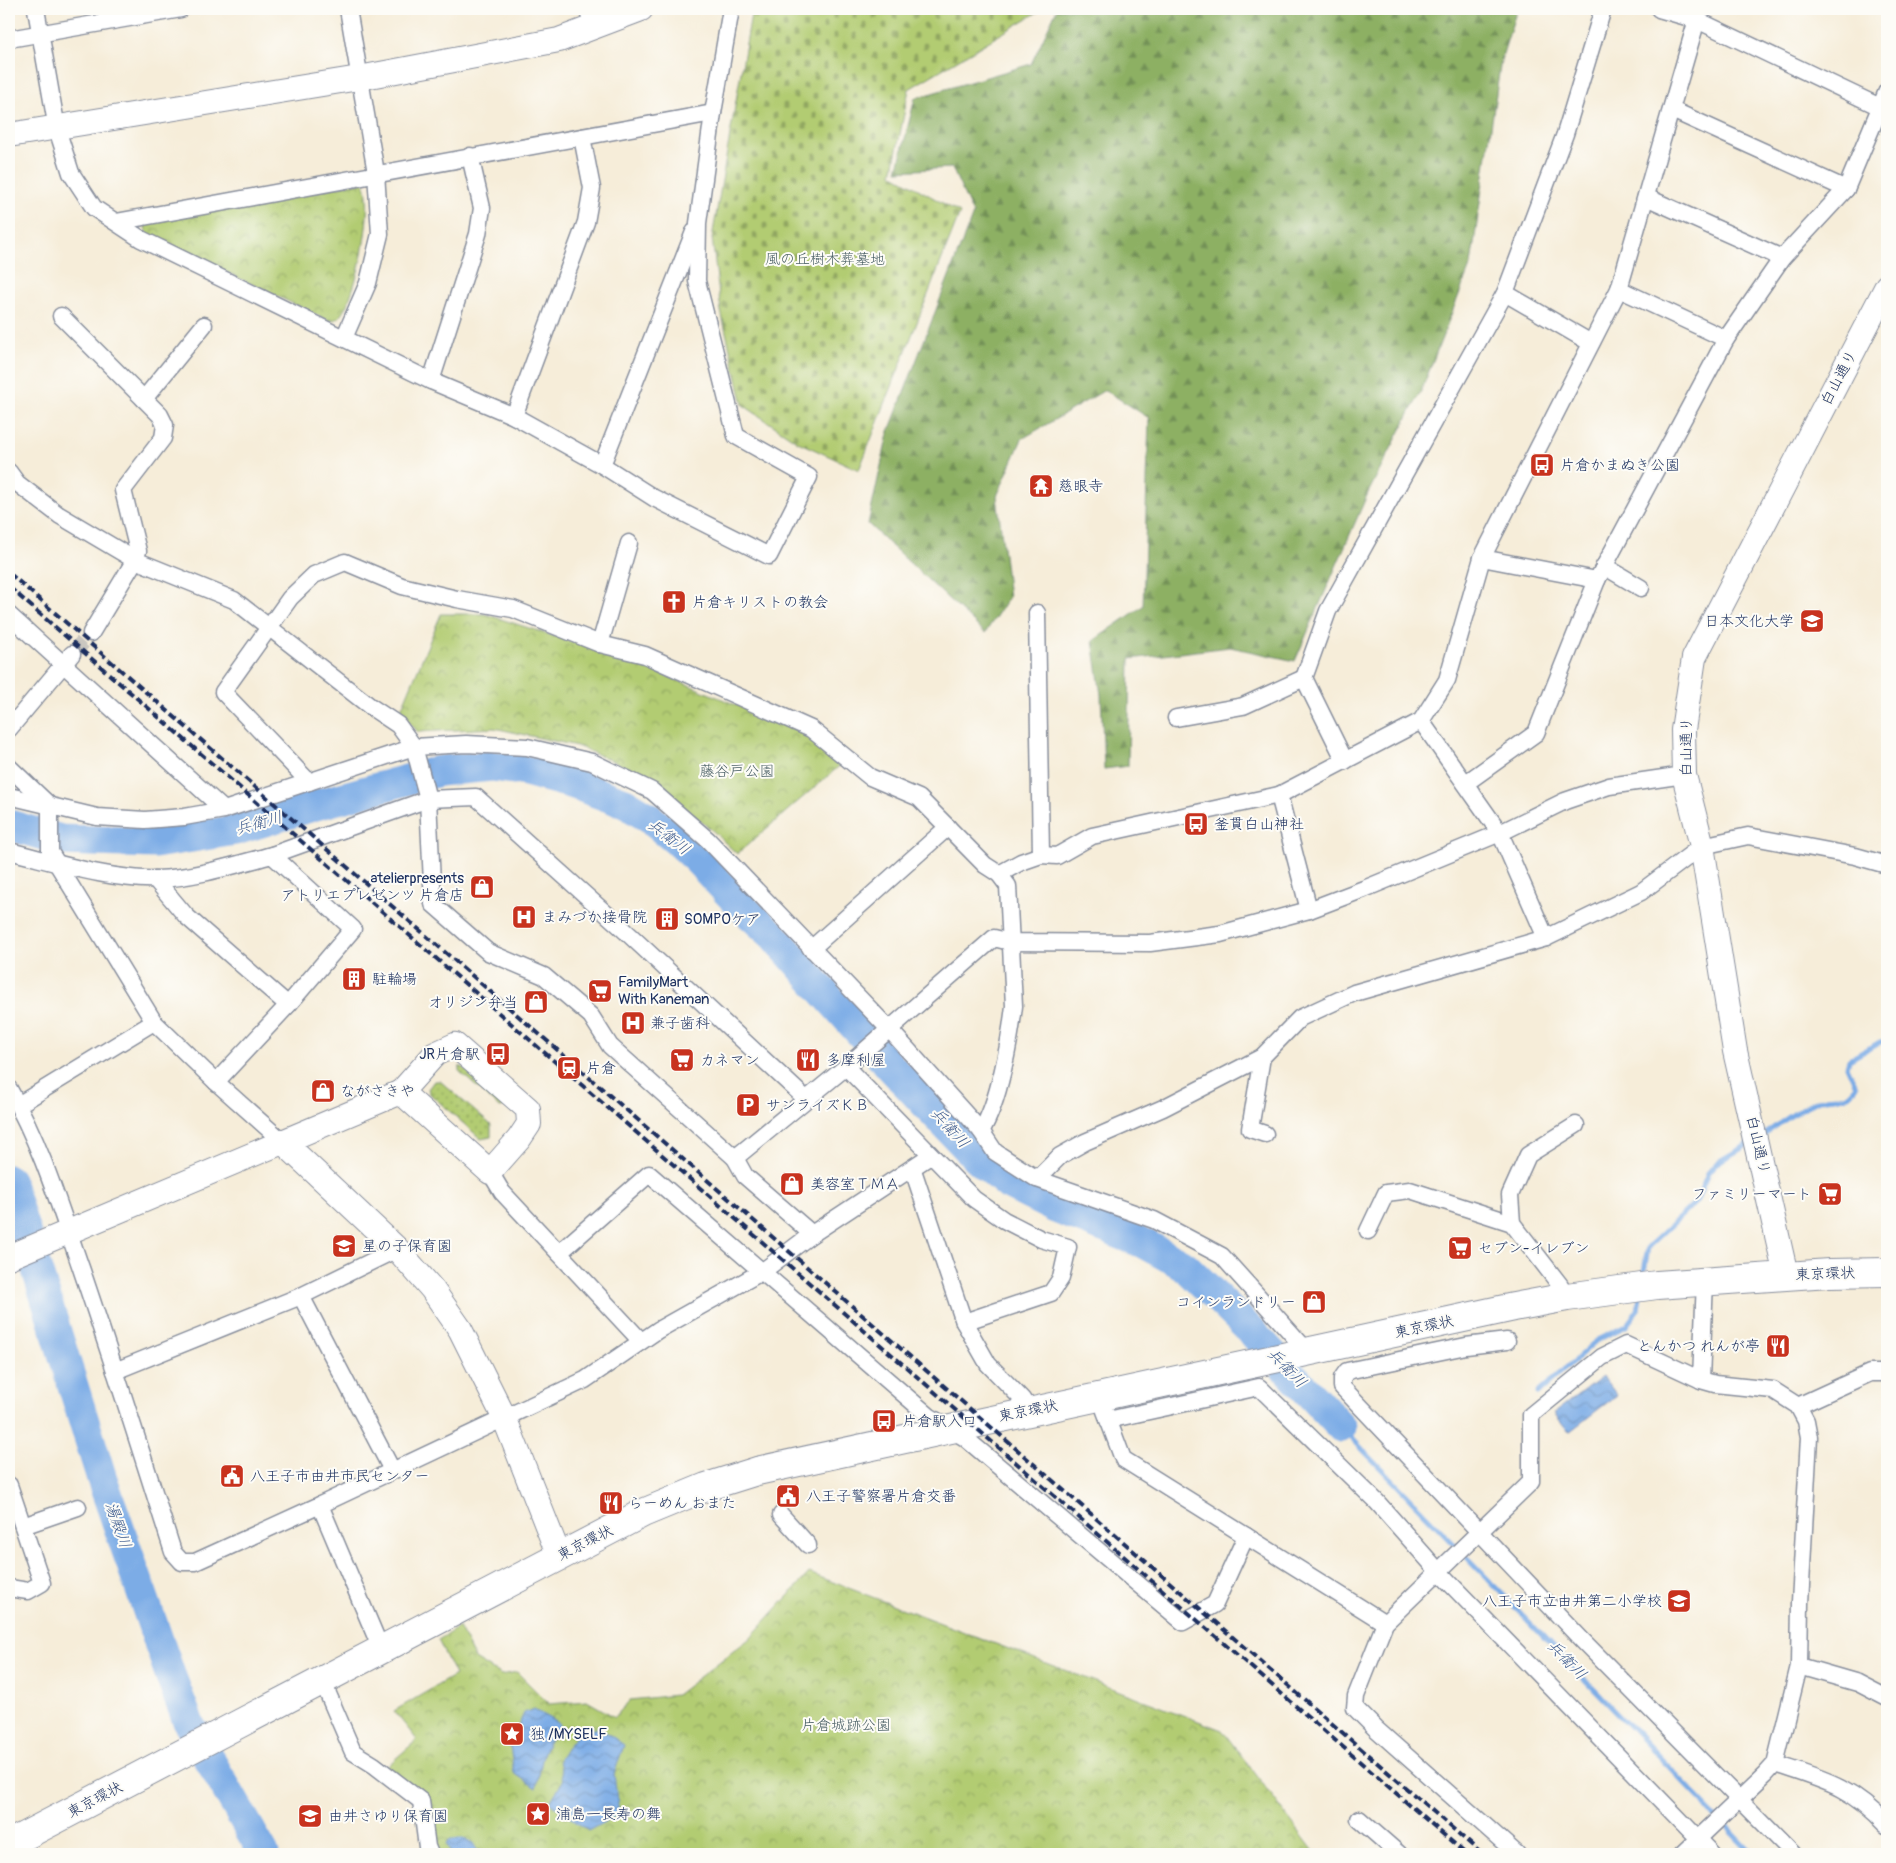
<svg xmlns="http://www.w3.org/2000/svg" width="1896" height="1863" font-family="Pangolin,'Klee One',sans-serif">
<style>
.grass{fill:url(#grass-dots);stroke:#667e68}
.forest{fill:url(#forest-firs);stroke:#547061}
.cemetery{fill:url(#cemetery-stones);stroke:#667e68}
.park{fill:url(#park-crowns);stroke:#667e68}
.water{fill:url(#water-waves);stroke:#4b6ea2}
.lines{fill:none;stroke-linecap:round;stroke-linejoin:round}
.stream{stroke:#7bace6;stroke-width:5}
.river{stroke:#7bace6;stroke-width:31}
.street-tunnel{stroke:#cac7c0;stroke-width:16;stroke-dasharray:16 8;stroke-linecap:butt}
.street-casing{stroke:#888e9c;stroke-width:19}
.secondary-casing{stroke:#888e9c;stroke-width:26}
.highway-casing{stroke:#888e9c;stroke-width:30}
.street{stroke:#fff;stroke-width:16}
.secondary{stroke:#fff;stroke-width:24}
.highway{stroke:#fff;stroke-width:28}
.rail{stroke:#1b2f5e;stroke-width:4;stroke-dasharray:8 4;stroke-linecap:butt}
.labels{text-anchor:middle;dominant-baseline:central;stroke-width:4;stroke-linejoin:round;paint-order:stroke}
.park-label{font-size:15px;fill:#485e64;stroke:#fdfcf7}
.street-label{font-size:15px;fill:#1b2f5e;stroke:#fdfcf7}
.poi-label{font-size:15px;fill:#1b2f5e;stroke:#fdfcf7;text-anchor:start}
.water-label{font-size:16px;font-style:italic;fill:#3d5b8e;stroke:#fdfcf7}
</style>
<defs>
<pattern id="grass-dots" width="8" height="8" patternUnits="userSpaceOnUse" patternTransform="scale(1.25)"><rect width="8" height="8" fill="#b2cc72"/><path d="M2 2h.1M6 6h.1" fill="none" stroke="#90a661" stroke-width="1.8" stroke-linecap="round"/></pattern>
<pattern id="forest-firs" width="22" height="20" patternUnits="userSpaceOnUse" patternTransform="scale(1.25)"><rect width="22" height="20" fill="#8db064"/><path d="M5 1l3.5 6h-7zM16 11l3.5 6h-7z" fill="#729056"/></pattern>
<pattern id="cemetery-stones" width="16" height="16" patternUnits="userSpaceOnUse" patternTransform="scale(1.25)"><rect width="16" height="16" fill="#b2cc72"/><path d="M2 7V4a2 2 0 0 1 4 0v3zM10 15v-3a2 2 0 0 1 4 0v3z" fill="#90a661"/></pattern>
<pattern id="park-crowns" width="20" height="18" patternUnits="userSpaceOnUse" patternTransform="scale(1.25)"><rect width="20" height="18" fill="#b2cc72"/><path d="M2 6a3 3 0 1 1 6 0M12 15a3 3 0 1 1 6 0" fill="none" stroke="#90a661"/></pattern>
<pattern id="water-waves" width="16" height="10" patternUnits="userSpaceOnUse" patternTransform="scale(1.25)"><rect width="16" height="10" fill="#7bace6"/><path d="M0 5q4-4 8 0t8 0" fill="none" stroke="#648cbe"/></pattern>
</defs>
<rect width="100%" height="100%" fill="#fdfcf7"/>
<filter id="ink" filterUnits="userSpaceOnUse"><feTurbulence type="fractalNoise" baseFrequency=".02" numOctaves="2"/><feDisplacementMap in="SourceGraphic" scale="10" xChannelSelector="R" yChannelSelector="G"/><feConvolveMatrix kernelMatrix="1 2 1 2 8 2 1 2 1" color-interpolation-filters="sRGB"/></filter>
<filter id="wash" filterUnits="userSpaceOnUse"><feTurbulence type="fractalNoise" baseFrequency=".0096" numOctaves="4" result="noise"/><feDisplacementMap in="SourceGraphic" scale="20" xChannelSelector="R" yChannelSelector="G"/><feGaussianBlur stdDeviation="1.12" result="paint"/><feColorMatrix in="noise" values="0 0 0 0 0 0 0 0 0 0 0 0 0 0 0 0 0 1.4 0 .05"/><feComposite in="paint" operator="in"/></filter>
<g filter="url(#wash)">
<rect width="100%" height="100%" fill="#f6edd9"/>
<!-- grass -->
<g class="grass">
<path d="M459,1067H462L504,1103L505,1107L500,1108L459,1071Z"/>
<path d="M434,1081H440L491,1125V1137L481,1139L430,1094L428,1089Z"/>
</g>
<!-- forest -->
<path class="forest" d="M1057,9H1517L1501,60L1471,264L1422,389L1368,493L1295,661L1230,647L1130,659L1128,766L1104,769L1101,695L1093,641L1143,606L1149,418L1105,390L1022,439L997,496L1009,597L985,633L868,524L888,434L973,214L952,168L897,171L915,98L1031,64Z"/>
<!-- cemetery -->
<path class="cemetery" d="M752,9H1043L909,89L892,174L960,213L859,470L798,442L743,405L721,311L712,238Z"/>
<!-- park -->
<g class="park">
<path d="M364,182C375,206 357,297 340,316C338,319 333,320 330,321L147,235L144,222Z"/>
<path d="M441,614H485L629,660L815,738L844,762L737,854L713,831L641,773L577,746L494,728L418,732L400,712Z"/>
<path d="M809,1573L1222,1730L1316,1854H437L431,1844L427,1804L386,1767L417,1740L394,1711L455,1675L438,1640L459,1627L475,1659L501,1675L517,1672L549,1704L587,1701L615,1717L630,1700L676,1695L749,1639Z"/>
</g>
<!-- water -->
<g class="water">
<path d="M1602,1376L1617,1395L1569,1432L1554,1413Z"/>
<path d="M534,1709L560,1724L544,1751L536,1788L514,1773L510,1746L524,1713Z"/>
<path d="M600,1728L624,1745L614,1774L619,1814L588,1831L550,1802L563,1781L559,1760C572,1740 575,1731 600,1728Z"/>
<path d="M462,1838L473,1843L479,1854H451L447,1844L449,1840Z"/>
</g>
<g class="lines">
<!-- stream -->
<g class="stream">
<path d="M1760,1137C1780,1124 1800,1107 1822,1099C1836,1093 1845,1105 1856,1086L1847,1066L1849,1060L1880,1042L1887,1041"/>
<path d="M1643,1278L1648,1247L1696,1202L1708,1173L1718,1162L1749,1144"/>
<path d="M1538,1393L1597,1340L1626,1326L1638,1310L1640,1296"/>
<path d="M1341,1427L1753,1854"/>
</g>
<!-- river -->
<g class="river">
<path d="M9,825L61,840L155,843L236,830L316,805L439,771L492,766L526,771L574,784L625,803L648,817L688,850L743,908L773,935L889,1065L973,1154L1009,1185L1053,1207L1141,1242L1185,1266L1253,1333L1341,1427"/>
<path d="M9,1180L102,1479L171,1677L189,1724L264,1854"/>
</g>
</g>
</g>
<g filter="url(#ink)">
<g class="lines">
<!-- street-tunnel -->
<path class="street-tunnel" d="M72,654L91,633"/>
<defs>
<g id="street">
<path d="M36,9L57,129L71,173L94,208L141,239L431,381L514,416L602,465L654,498L769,556L809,477L736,436L697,281L698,223L713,113L731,9"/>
<path d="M587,9L594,28"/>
<path d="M1659,9L1697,20L1880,107L1887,106"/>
<path d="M9,39L181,9"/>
<path d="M1672,110L1846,189"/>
<path d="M1646,197L1782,258"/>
<path d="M116,222L713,113"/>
<path d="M1619,289L1726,339"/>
<path d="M1505,293L1591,343"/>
<path d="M61,316L160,415L165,425L163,438L123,490L138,551L135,560L91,633"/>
<path d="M344,338L368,283L380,234L376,173L348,9"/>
<path d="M431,381L478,234L482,208L470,156"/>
<path d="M144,399L204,325"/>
<path d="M514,416L586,222L592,188L582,137"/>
<path d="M602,465L694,232"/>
<path d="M9,472L17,483L59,515L135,560L234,600L371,707L398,725L414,747L428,799L433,904L488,952L544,976L591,1016L610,1046L735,1158"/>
<path d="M1482,558L1597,580L1726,339L1782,258L1846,189L1887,91"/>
<path d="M1604,566L1641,588"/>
<path d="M1037,613L1041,855"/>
<path d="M9,615L224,810"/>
<path d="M600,644L629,543"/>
<path d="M1176,718L1243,706L1304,678"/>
<path d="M1421,721L1500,833L1546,938"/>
<path d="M9,729L72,654"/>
<path d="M1345,761L1304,678L1328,611L1505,293L1565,134L1603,9"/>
<path d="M9,767L48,804"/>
<path d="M309,782L223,692L290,598L314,575L345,562L402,586L457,599L513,609L600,644L645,655L811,729L870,777L919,798L985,865L999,874"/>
<path d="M1466,783L1536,733L1597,580"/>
<path d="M1279,795L1309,910"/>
<path d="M9,796L97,817L145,820L184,817L224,810L414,747L466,744L527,747L592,762L652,791L708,840L889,1029L981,1131L995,1152L1037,1179L1154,1220L1222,1256L1308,1352"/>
<path d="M50,806V852L154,1022L216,1082L282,1141"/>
<path d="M9,851C51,861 113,881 156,879C195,878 234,865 272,855L353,929L288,1005L216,1082"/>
<path d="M272,855L428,799L476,797L621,927L806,1099"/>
<path d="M155,879L186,916L288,1005"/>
<path d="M811,949L948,827"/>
<path d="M1262,1057L1250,1129L1265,1134"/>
<path d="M846,1067L974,1199L1004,1220L1041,1239L1068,1247L1061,1278L1051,1293L964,1322"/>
<path d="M9,1089C41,1144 60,1208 81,1268C113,1362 143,1457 173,1552L182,1562H195L320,1505L381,1649"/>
<path d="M18,1105L154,1022"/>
<path d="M981,1131C999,1103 1010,1040 1014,1006L1008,886L999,874L1021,862L1041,855L1057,856L1092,836L1279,795L1421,721L1447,680L1482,558L1619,289L1700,9"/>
<path d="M913,1170L964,1322L988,1364L1022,1399L1029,1410"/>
<path d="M490,1172L502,1192L641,1341"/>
<path d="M1037,1179L1060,1156L1085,1142L1163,1108L1262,1057L1300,1018L1354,993L1546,938L1641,892L1702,846L1748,836L1855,856L1887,865"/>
<path d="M1512,1223L1510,1195L1528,1155L1576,1125"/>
<path d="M1368,1231L1386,1193L1410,1190L1512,1223L1560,1285L1567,1297"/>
<path d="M812,1234L745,1176L735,1158L846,1067L994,938L1010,942L1150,943L1220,934L1309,910L1364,889L1500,833L1565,801L1609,786L1684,775"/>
<path d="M559,1253L649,1174L929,1416L965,1438L1183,1622L1215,1604L1246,1536"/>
<path d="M301,1296L392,1470"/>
<path d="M1507,1341L1466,1346L1347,1371L1342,1378V1387L1582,1640L1793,1854"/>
<path d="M115,1371L301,1296L397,1249"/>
<path d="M1798,1406L1870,1373H1887"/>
<path d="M1105,1411L1123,1459L1385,1623"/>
<path d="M1108,1420L1259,1387L1377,1502L1439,1572L1713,1854"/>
<path d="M9,1485L42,1583L28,1591L9,1588"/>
<path d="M320,1505L585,1380L658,1330L763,1271L812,1234L930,1156"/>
<path d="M781,1515L808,1545"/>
<path d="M23,1526L78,1507"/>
<path d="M1799,1666L1858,1683L1887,1698"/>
<path d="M322,1680L353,1752L374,1765L421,1801L427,1847L430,1854"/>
<path d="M1775,1764C1823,1780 1851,1786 1887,1825"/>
<path d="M1359,1819L1399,1854"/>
<path d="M1517,1854L1376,1729L1355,1708L1356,1696L1385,1623L1531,1482V1415L1602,1357L1626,1345L1701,1380"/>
<path d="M1682,1854L1765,1775L1775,1764L1799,1666L1800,1603L1809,1437L1806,1421L1798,1406L1773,1390L1715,1384L1701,1380L1705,1280"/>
</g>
<g id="secondary">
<path d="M9,135L359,78L559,40L641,9"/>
<path d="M455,1045L528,1109L529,1124L519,1139L490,1172L401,1092L435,1054Z"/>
<path d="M282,1141L397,1249L432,1289L460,1329L504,1417L559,1556"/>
<path d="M9,1257L401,1092"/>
<path d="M1786,1275L1735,1051L1702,846L1684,775L1683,730L1694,658L1887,286"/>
</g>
<path id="highway" d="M9,1844L643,1513L706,1487L757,1471L1514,1307L1567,1297L1657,1285L1829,1273L1887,1272"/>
</defs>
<!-- street casing -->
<use href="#street" class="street-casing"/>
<!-- secondary casing -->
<use href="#secondary" class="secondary-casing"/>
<!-- highway casing -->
<use href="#highway" class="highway-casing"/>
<!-- street -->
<use href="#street" class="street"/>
<!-- secondary -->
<use href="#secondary" class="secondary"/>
<!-- highway -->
<use href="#highway" class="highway"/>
<!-- rail -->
<g class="rail">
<path d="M9,573L1482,1854"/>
<path d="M9,587L1466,1854"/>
</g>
</g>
</g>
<!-- icons -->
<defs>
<symbol id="bus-square" viewBox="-11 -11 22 22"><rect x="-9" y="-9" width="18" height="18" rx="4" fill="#c8321e" stroke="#fdfcf7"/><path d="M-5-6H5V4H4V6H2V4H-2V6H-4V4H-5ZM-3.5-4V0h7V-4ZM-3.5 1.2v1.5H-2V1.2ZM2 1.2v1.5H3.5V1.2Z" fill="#fff"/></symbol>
<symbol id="temple-square" viewBox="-11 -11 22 22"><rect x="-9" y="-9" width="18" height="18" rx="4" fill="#c8321e" stroke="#fdfcf7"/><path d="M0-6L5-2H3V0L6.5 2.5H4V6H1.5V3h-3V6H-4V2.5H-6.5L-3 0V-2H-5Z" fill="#fff"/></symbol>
<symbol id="church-square" viewBox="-11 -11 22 22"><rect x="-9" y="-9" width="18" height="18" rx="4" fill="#c8321e" stroke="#fdfcf7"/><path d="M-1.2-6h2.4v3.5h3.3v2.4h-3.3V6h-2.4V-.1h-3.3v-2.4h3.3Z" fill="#fff"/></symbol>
<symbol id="university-square" viewBox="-11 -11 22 22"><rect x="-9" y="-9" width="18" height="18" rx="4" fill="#c8321e" stroke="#fdfcf7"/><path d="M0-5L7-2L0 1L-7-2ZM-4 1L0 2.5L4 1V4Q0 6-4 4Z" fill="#fff"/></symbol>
<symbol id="shop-square" viewBox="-11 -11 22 22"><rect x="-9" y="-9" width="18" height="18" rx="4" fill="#c8321e" stroke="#fdfcf7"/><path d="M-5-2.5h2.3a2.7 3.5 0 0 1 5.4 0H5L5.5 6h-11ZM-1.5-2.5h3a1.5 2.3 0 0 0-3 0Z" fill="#fff"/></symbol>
<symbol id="hospital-square" viewBox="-11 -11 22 22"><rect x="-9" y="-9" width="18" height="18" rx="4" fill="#c8321e" stroke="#fdfcf7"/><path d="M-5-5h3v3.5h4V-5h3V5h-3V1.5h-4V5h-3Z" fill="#fff"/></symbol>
<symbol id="building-square" viewBox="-11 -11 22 22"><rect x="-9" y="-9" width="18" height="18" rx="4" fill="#c8321e" stroke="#fdfcf7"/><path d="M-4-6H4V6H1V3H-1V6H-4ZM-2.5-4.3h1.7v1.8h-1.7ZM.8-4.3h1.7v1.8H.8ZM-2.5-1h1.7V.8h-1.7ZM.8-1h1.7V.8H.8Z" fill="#fff"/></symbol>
<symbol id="supermarket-square" viewBox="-11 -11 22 22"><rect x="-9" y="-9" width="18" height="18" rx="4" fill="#c8321e" stroke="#fdfcf7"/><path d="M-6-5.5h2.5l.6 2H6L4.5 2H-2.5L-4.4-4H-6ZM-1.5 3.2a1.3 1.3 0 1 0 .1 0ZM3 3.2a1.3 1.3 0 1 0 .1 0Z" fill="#fff"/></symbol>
<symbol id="restaurant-square" viewBox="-11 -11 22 22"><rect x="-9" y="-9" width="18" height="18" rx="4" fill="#c8321e" stroke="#fdfcf7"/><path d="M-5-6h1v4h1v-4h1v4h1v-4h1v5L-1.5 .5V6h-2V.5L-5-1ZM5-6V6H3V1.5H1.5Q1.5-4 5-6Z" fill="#fff"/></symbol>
<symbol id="station-square" viewBox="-11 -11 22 22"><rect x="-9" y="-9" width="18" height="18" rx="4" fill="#c8321e" stroke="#fdfcf7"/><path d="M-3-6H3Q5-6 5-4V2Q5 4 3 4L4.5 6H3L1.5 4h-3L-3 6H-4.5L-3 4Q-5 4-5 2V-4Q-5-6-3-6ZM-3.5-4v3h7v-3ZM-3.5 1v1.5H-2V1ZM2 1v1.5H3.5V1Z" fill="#fff"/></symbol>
<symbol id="parking-square" viewBox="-11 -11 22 22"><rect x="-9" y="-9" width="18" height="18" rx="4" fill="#c8321e" stroke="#fdfcf7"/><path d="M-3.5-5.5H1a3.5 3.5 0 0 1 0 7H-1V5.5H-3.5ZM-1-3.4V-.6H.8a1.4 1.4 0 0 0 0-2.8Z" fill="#fff"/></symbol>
<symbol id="school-square" viewBox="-11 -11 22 22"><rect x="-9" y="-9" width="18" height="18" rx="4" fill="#c8321e" stroke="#fdfcf7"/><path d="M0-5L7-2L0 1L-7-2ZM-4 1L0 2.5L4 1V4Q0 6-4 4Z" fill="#fff"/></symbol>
<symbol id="civic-square" viewBox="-11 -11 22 22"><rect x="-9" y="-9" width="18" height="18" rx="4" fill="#c8321e" stroke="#fdfcf7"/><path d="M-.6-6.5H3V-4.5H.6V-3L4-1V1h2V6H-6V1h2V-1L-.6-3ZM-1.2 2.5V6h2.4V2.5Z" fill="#fff"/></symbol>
<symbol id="sight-square" viewBox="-11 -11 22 22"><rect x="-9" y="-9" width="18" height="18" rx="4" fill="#c8321e" stroke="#fdfcf7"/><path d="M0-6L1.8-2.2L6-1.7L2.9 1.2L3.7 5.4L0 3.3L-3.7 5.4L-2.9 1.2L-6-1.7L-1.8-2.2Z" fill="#fff"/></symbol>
</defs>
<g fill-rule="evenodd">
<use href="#bus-square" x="1528" y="451" width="28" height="28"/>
<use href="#temple-square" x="1027" y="472" width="28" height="28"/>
<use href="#church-square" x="660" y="588" width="28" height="28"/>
<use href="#university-square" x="1798" y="607" width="28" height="28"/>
<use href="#bus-square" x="1182" y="810" width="28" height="28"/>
<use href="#shop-square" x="468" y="873" width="28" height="28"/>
<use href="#hospital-square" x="510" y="903" width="28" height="28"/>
<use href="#building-square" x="653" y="905" width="28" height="28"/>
<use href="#building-square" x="340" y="965" width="28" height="28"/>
<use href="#supermarket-square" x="586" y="977" width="28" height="28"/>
<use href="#shop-square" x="522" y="988" width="28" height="28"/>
<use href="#hospital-square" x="619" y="1009" width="28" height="28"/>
<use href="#bus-square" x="484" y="1040" width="28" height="28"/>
<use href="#supermarket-square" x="668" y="1046" width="28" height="28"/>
<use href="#restaurant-square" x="794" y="1046" width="28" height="28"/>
<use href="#station-square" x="555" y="1054" width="28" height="28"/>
<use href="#shop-square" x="309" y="1077" width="28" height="28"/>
<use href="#parking-square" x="734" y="1091" width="28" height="28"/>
<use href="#shop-square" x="778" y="1170" width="28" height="28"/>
<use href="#supermarket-square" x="1816" y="1180" width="28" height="28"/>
<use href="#school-square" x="330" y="1232" width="28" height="28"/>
<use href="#supermarket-square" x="1446" y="1234" width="28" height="28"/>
<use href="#shop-square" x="1300" y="1288" width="28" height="28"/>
<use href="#restaurant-square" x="1764" y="1332" width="28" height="28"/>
<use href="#bus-square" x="870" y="1407" width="28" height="28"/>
<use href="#civic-square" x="218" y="1462" width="28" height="28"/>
<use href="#civic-square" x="774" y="1482" width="28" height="28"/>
<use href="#restaurant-square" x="597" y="1489" width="28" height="28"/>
<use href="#school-square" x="1665" y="1587" width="28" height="28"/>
<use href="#sight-square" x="498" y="1720" width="28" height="28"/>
<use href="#sight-square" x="524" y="1800" width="28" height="28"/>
<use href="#school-square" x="296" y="1802" width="28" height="28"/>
</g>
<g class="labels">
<!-- park labels -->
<g class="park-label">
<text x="825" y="259">風の丘樹木葬墓地</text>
<text x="737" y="771">藤谷戸公園</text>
<text x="846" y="1725">片倉城跡公園</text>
</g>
<!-- street labels -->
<g class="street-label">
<text transform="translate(1839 378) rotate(-62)">白山通り</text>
<text transform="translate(1686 747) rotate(-90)">白山通り</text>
<text transform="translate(1758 1145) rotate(77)">白山通り</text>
<text transform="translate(1825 1274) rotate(-2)">東京環状</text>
<text transform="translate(1424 1327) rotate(-12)">東京環状</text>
<text transform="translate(1028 1411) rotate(-11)">東京環状</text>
<text transform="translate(585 1543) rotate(-27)">東京環状</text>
<text transform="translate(95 1800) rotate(-28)">東京環状</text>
</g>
<!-- poi labels -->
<g class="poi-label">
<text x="1560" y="465">片倉かまぬき公園</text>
<text x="1058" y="486">慈眼寺</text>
<text x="692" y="602">片倉キリストの教会</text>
<text x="1794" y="621" text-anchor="end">日本文化大学</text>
<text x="1214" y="824">釜貫白山神社</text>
<text x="464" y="878" text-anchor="end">atelierpresents<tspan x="464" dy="17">アトリエプレゼンツ 片倉店</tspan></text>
<text x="542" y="917">まみづか接骨院</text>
<text x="684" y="919">SOMPOケア</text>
<text x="372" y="979">駐輪場</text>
<text x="618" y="982">FamilyMart<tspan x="618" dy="17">With Kaneman</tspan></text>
<text x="518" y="1002" text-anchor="end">オリジン弁当</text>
<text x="650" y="1023">兼子歯科</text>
<text x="480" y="1054" text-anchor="end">JR片倉駅</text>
<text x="700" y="1060">カネマン</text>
<text x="826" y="1060">多摩利屋</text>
<text x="586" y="1068">片倉</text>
<text x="340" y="1091">ながさきや</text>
<text x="766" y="1105">サンライズＫＢ</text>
<text x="810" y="1184">美容室ＴＭＡ</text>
<text x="1812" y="1194" text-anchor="end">ファミリーマート</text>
<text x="362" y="1246">星の子保育園</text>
<text x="1478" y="1248">セブン-イレブン</text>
<text x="1296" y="1302" text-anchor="end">コインランドリー</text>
<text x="1760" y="1346" text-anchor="end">とんかつ れんが亭</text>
<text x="902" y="1421">片倉駅入口</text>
<text x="250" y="1476">八王子市由井市民センター</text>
<text x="806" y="1496">八王子警察署片倉交番</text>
<text x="628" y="1503">らーめん おまた</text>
<text x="1662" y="1601" text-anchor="end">八王子市立由井第二小学校</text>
<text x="530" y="1734">独 /MYSELF</text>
<text x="556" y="1814">浦島一長寿の舞</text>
<text x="328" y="1816">由井さゆり保育園</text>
</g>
<!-- water labels -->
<g class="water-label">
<text transform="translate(259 823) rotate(-15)">兵衛川</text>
<text transform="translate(669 837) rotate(38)">兵衛川</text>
<text transform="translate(950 1128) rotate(48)">兵衛川</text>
<text transform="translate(1287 1368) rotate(46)">兵衛川</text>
<text transform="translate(118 1525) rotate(71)">湯殿川</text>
<text transform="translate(1567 1660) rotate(46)">兵衛川</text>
</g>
</g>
<!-- margin -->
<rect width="1896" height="1863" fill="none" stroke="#fdfcf7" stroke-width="30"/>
</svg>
